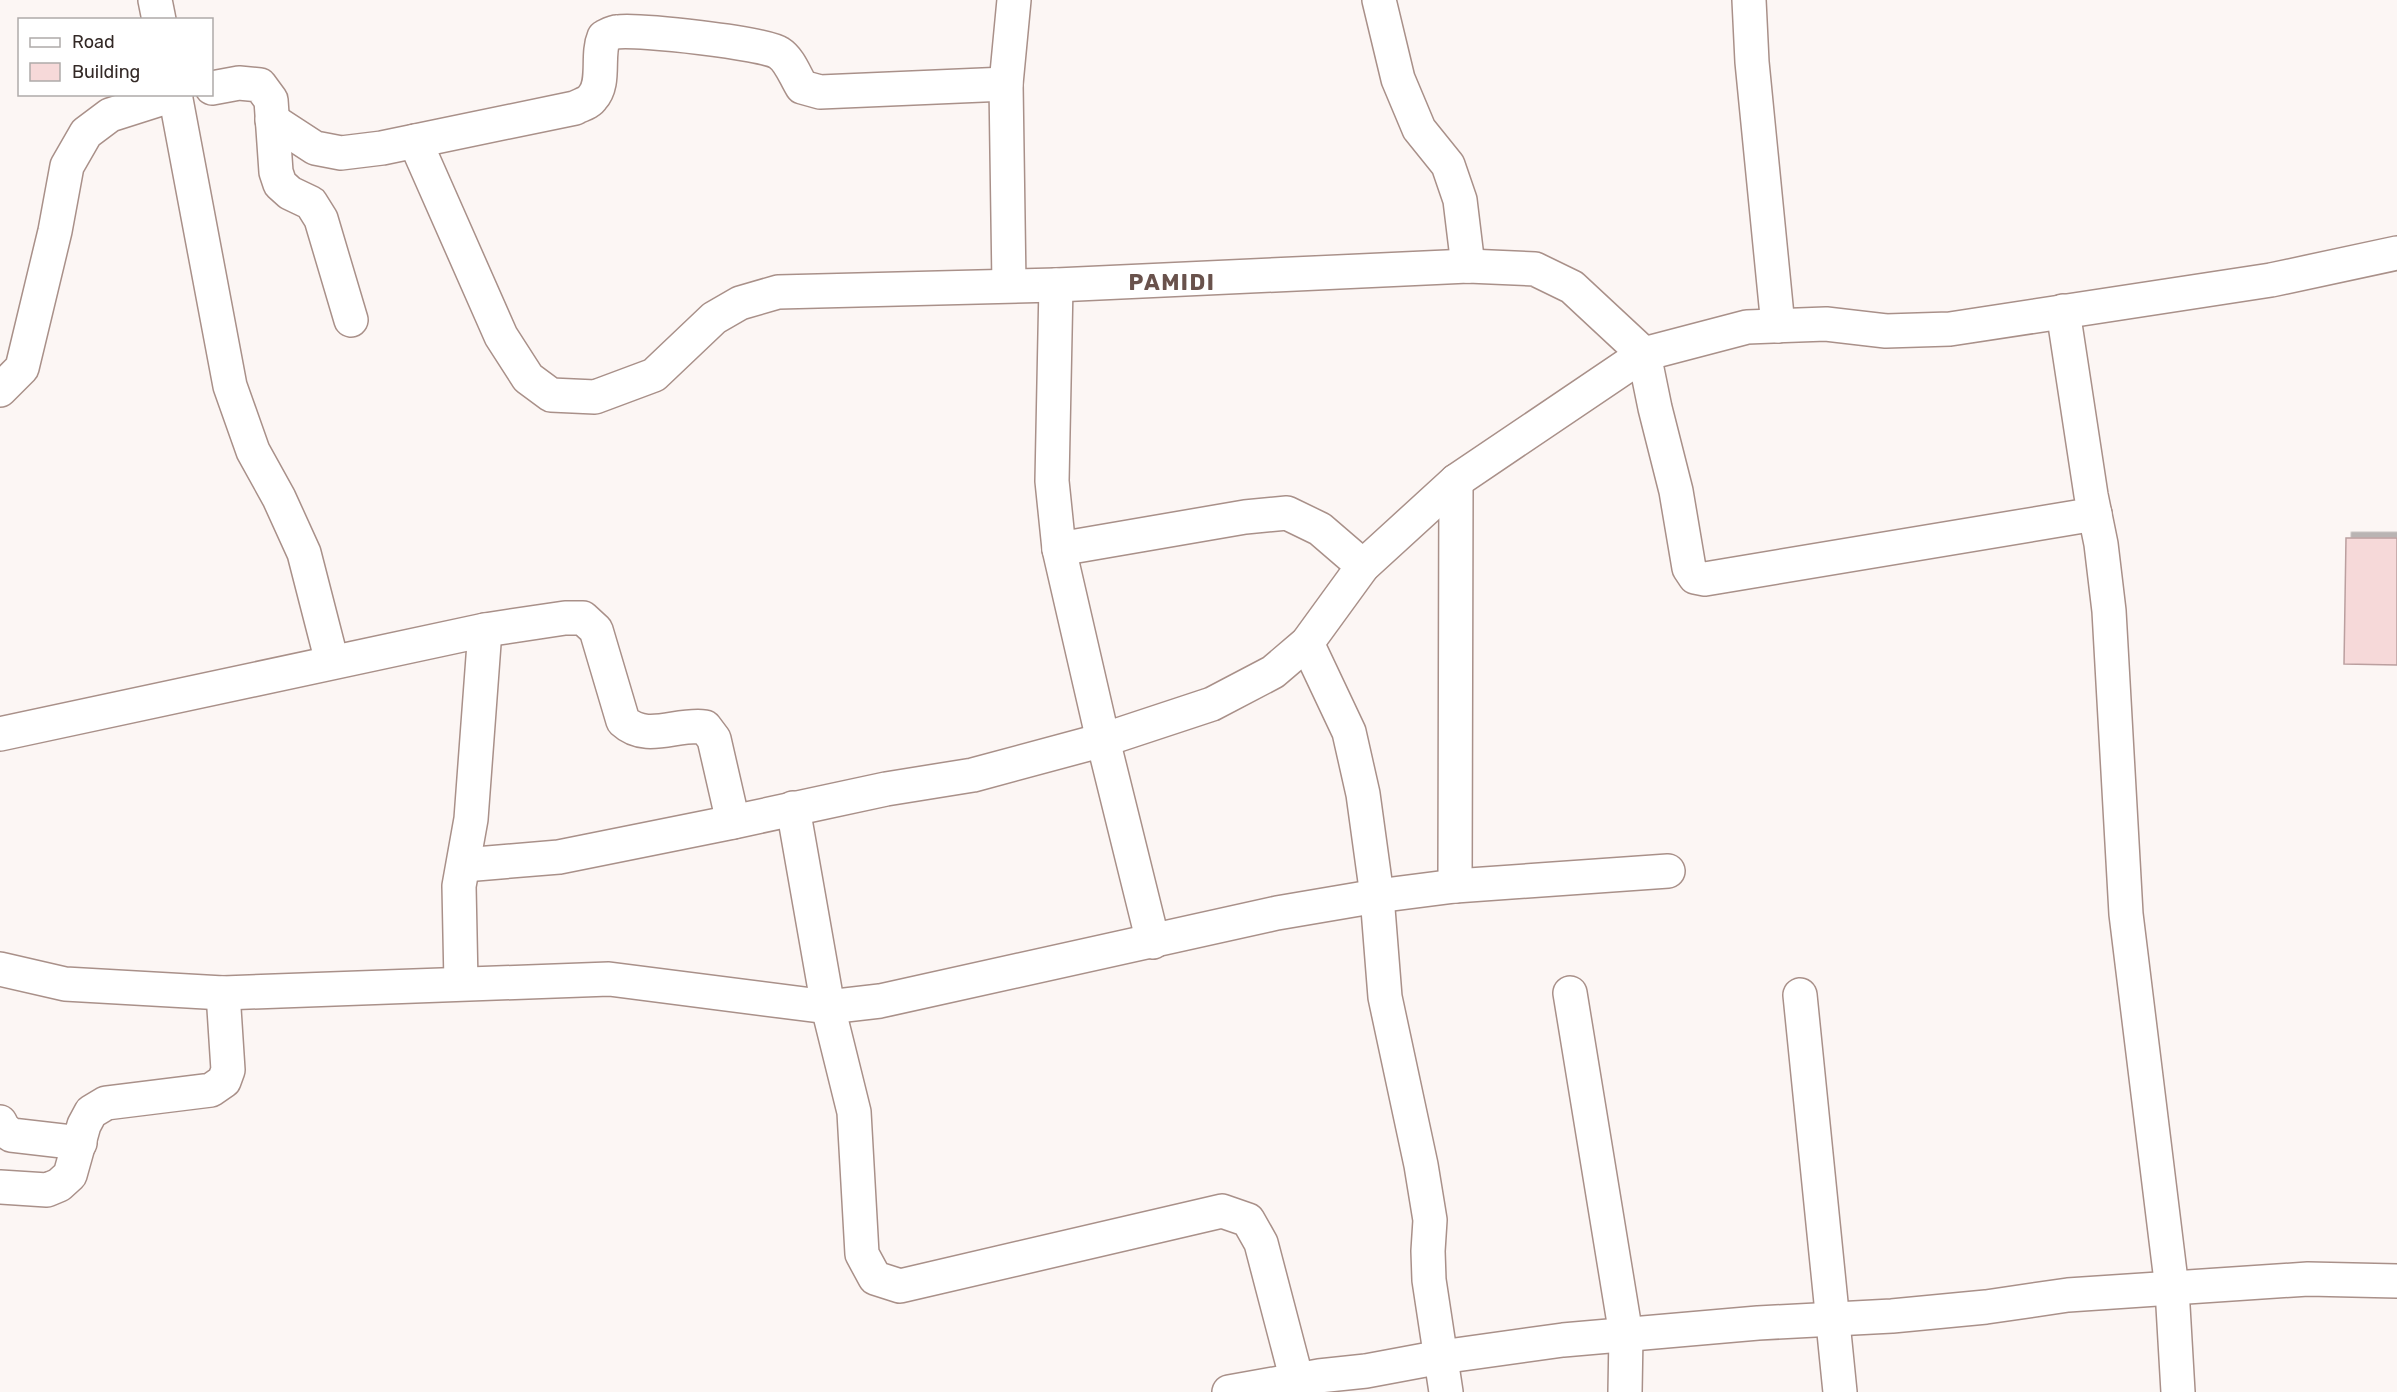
<svg xmlns="http://www.w3.org/2000/svg" width="2397" height="1392" font-family="Rubik,sans-serif">
<style>
.building{fill:#f6d9d9;stroke:#bb9f9f;stroke-width:1.5;filter:url(#shadow)}
.lines{fill:none;stroke-linecap:round;stroke-linejoin:round}
.street-casing{stroke:#a99089;stroke-width:36}
.street{stroke:#fff;stroke-width:33}
.labels{text-anchor:middle;dominant-baseline:central;stroke-width:4.5;stroke-linejoin:round;paint-order:stroke}
.district-label{font-size:22px;font-weight:bold;letter-spacing:1.5px;fill:#69524c;stroke:#fff}
</style>
<defs>
<filter id="shadow"><feDropShadow dx="5.5" dy="-5.5" stdDeviation="0" flood-color="#0004"/></filter>
</defs>
<rect width="100%" height="100%" fill="#fcf6f4"/>
<!-- building -->
<path class="building" d="M2346,538H2397V665L2344,664Z"/>
<g class="lines">
<defs>
<g id="street">
<path d="M155,0L159,20"/>
<path d="M1379,0L1398,79L1419,129L1448,165L1460,200L1468,266"/>
<path d="M1749,0L1752,62L1778,326"/>
<path d="M212,88L239,83L260,85L271,100L276,172L280,184L290,193L311,203L321,219L351,320"/>
<path d="M175,94L230,386L253,451L279,498L304,553L332,662"/>
<path d="M272,120L315,148L341,153L382,148L575,108C580,105 589,103 592,98C606,83 596,56 604,37C608,35 613,32 617,32C637,29 765,43 779,53C790,60 795,76 802,87L820,92L1006,84"/>
<path d="M415,141L501,336L528,378L551,395L595,397L654,375L714,318L740,303L778,292L1056,285L1468,266L1535,269L1572,287L1644,354L1655,408L1676,491L1689,568L1695,577L1705,579L2095,514"/>
<path d="M1009,285L1006,84L1014,0"/>
<path d="M1056,285L1052,481L1059,549L1103,740L1153,942"/>
<path d="M2063,311L2091,495L2101,544L2109,611L2126,914L2172,1289L2178,1392"/>
<path d="M0,390L22,368L55,231L67,166L86,133L110,115L176,94"/>
<path d="M1059,549L1245,517L1287,513L1320,529L1363,566"/>
<path d="M1307,643L1349,732L1363,794L1377,896L1385,997L1421,1165L1430,1220L1428,1251L1429,1280L1446,1392"/>
<path d="M0,734L485,630L565,618H583L596,630L623,721C647,743 676,723 705,727L714,739L733,822"/>
<path d="M793,808L828,1007L854,1112L862,1254L875,1278L900,1286L1222,1211L1248,1220L1261,1243L1300,1392"/>
<path d="M464,865L559,857L733,822L886,789L973,775L1103,740L1212,704L1273,672L1307,643L1363,566L1456,481L1644,354L1747,327L1826,324L1886,331L1950,329L2271,280L2397,253"/>
<path d="M1455,886L1456,481"/>
<path d="M0,969L65,984L223,993L609,979L828,1007L880,1001L1277,913L1377,896L1455,886L1668,871"/>
<path d="M461,983L459,886L471,819L485,630"/>
<path d="M1570,993L1626,1335L1625,1392"/>
<path d="M1800,995L1840,1392"/>
<path d="M0,1122L3,1128L11,1135L80,1143"/>
<path d="M0,1187L47,1190L59,1185L70,1175L84,1125L91,1112L106,1103L211,1090L224,1081L228,1070L223,993"/>
<path d="M1229,1392L1319,1376L1366,1371L1441,1357L1563,1340L1758,1323L1892,1316L1986,1307L2068,1295L2308,1279L2397,1281"/>
</g>
</defs>
<!-- street casing -->
<use href="#street" class="street-casing"/>
<!-- street -->
<use href="#street" class="street"/>
</g>
<g class="labels">
<!-- district labels -->
<g class="district-label">
<text x="1172" y="282">PAMIDI</text>
</g>
</g>
<!-- legend -->
<rect x="18" y="18" width="195" height="78" fill="#ffffff" stroke="#aeaaa9" stroke-width="1.5"/>
<rect x="30" y="38" width="30" height="9" fill="#ffffff" stroke="#aeaaa9" stroke-width="1.5"/>
<text x="72" y="48" font-size="18" fill="#342a27">Road</text>
<rect x="30" y="63" width="30" height="18" fill="#f6d9d9" stroke="#aeaaa9" stroke-width="1.5"/>
<text x="72" y="78" font-size="18" fill="#342a27">Building</text>
</svg>
